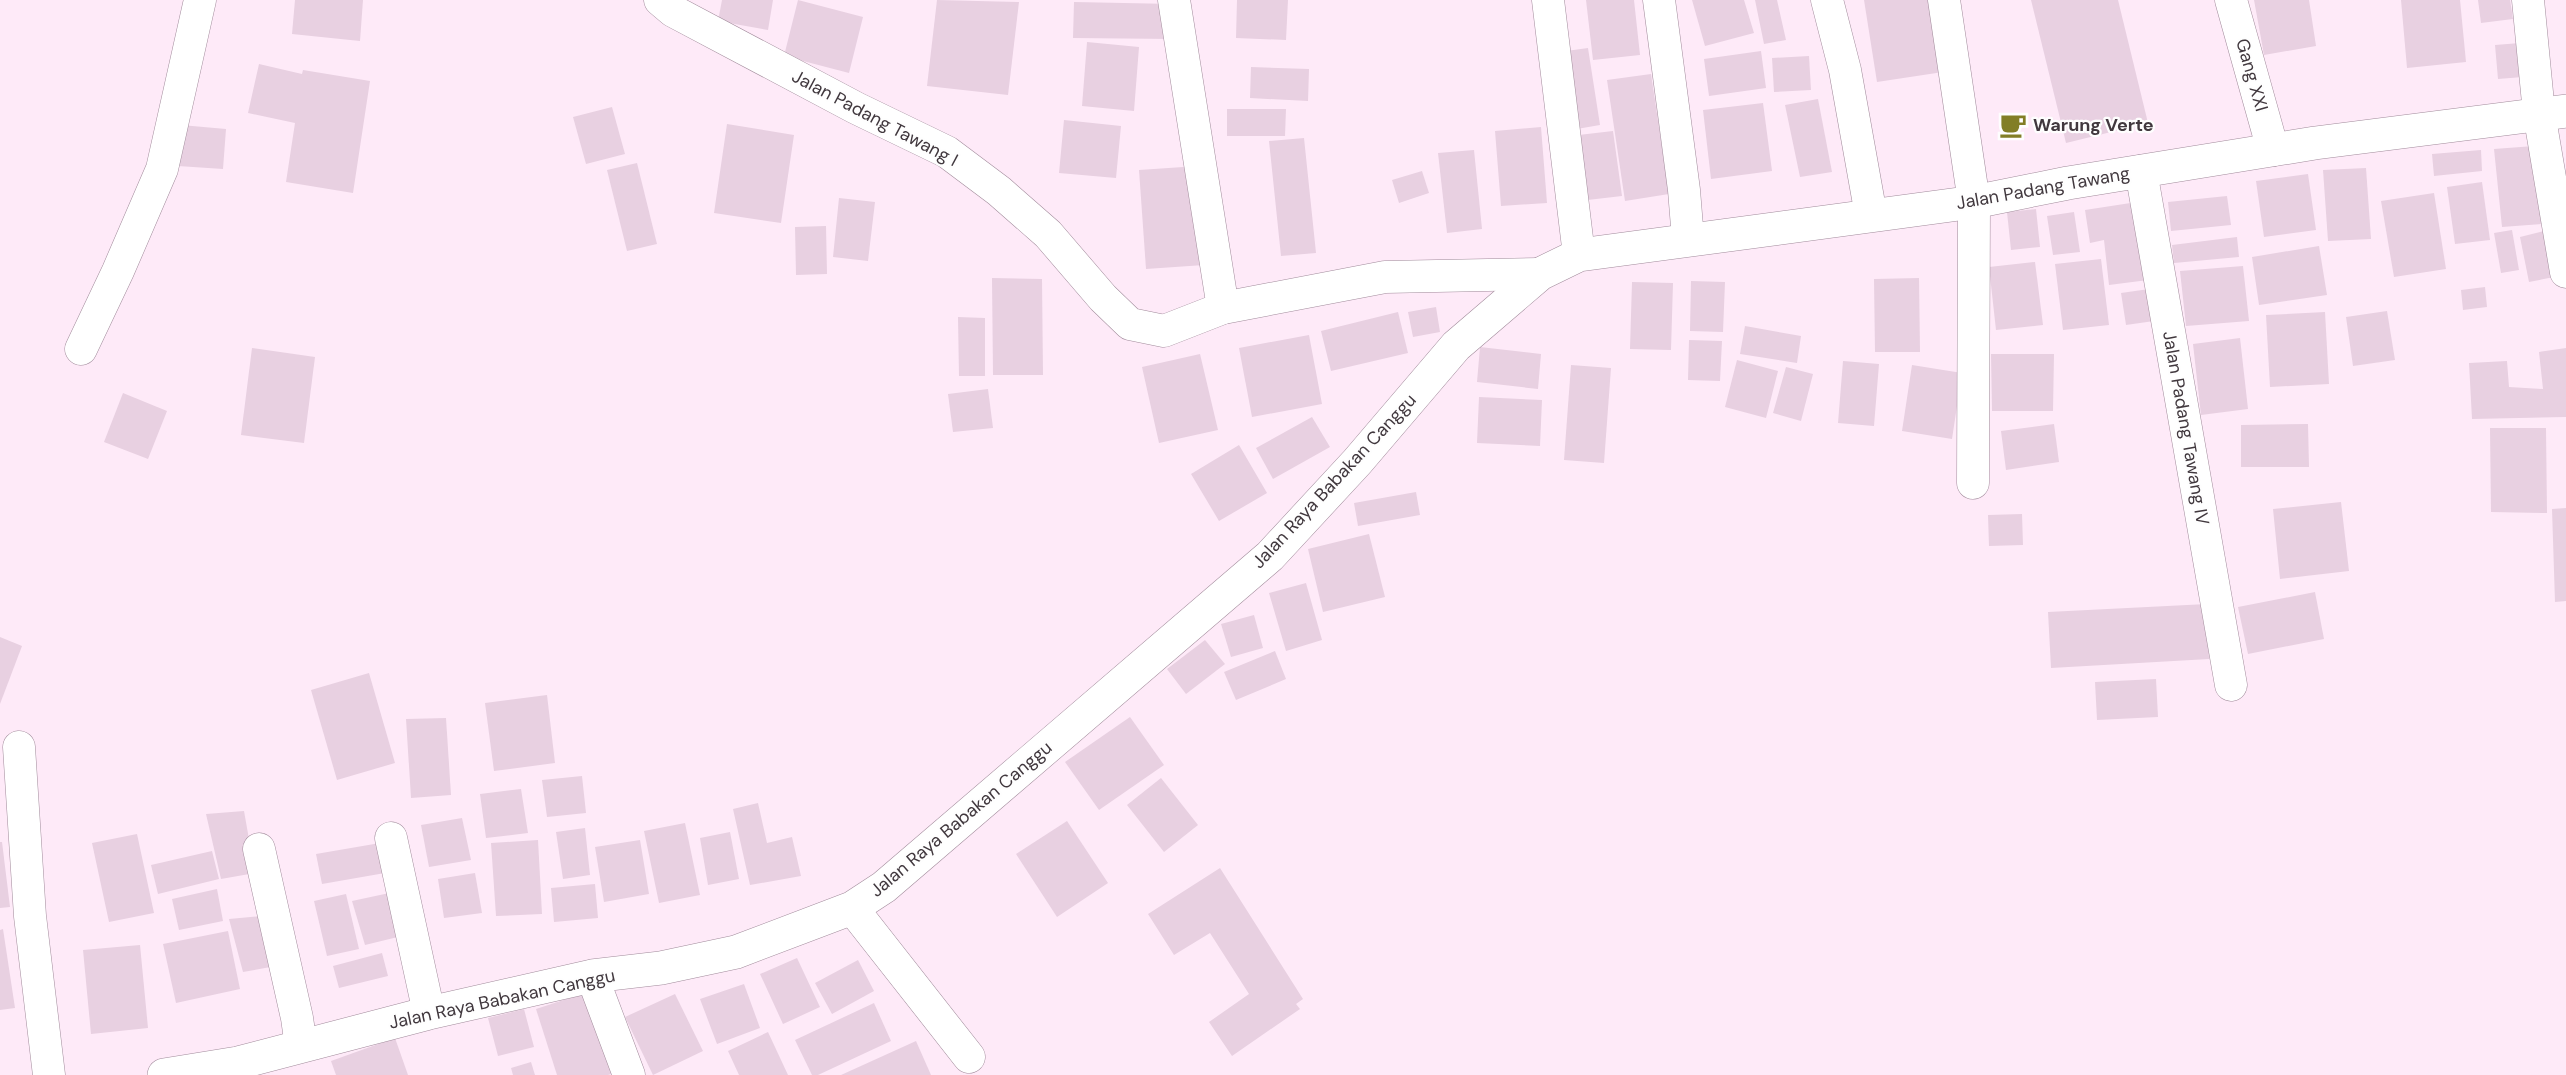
<svg xmlns="http://www.w3.org/2000/svg" width="2566" height="1075" font-family="'DM Sans',sans-serif">
<style>
.building{fill:#e8d0e1}
.lines{fill:none;stroke-linecap:round;stroke-linejoin:round}
.minor-casing{stroke:#a18b9b;stroke-width:33}
.tertiary-casing{stroke:#a18b9b;stroke-width:34}
.minor{stroke:#fff;stroke-width:32}
.tertiary{stroke:#fff;stroke-width:33}
.labels{text-anchor:middle;dominant-baseline:central;stroke-width:4.5;stroke-linejoin:round;paint-order:stroke}
.street-label{font-size:18px;fill:#41383e;stroke:#fefefe}
.poi-label{font-size:18px;font-weight:bold;fill:#41383e;stroke:#fefefe;text-anchor:start}
</style>
<rect width="100%" height="100%" fill="#feeaf8"/>
<!-- building -->
<g class="building">
<path d="M295,0H363L360,41L292,34Z"/>
<path d="M722,0H773L768,30L718,21Z"/>
<path d="M798,0L863,17L849,73L784,56Z"/>
<path d="M937,0L1019,2L1008,95L927,86Z"/>
<path d="M1237,0H1288L1286,40L1236,38Z"/>
<path d="M1586,0H1634L1640,55L1593,60Z"/>
<path d="M1692,0H1744L1754,33L1705,46Z"/>
<path d="M1755,0H1777L1786,40L1764,44Z"/>
<path d="M1864,0H1931L1943,72L1877,82Z"/>
<path d="M2031,0H2118L2148,123L2066,143Z"/>
<path d="M2254,0H2309L2316,46L2264,55Z"/>
<path d="M2401,0H2460L2466,62L2407,68Z"/>
<path d="M2478,0H2510L2513,19L2481,23Z"/>
<path d="M1074,2L1174,4L1173,39L1073,38Z"/>
<path d="M1087,42L1139,47L1134,111L1082,106Z"/>
<path d="M2520,43L2523,77L2498,79L2495,45Z"/>
<path d="M1588,48L1600,125L1571,130L1559,52Z"/>
<path d="M1761,51L1766,88L1709,96L1704,59Z"/>
<path d="M1809,56L1811,90L1774,92L1772,58Z"/>
<path d="M259,64L302,74L303,70L370,81L353,193L286,182L295,123L248,113Z"/>
<path d="M1251,67L1309,69L1308,101L1250,98Z"/>
<path d="M1651,74L1669,194L1625,201L1607,80Z"/>
<path d="M1818,99L1832,172L1800,177L1785,105Z"/>
<path d="M1763,103L1772,171L1711,179L1703,110Z"/>
<path d="M612,107L625,154L586,164L573,117Z"/>
<path d="M1227,109H1286L1285,136H1227Z"/>
<path d="M1064,120L1121,126L1116,178L1059,173Z"/>
<path d="M727,124L794,135L781,223L714,213Z"/>
<path d="M181,125L226,129L223,169L178,166Z"/>
<path d="M1541,127L1547,203L1501,206L1495,131Z"/>
<path d="M1613,131L1622,196L1579,201L1570,136Z"/>
<path d="M1304,138L1316,253L1281,256L1269,141Z"/>
<path d="M2534,146L2542,224L2502,227L2494,149Z"/>
<path d="M1474,150L1482,229L1447,233L1438,153Z"/>
<path d="M2481,150L2482,171L2434,176L2432,154Z"/>
<path d="M637,163L657,244L627,251L607,170Z"/>
<path d="M1198,166L1204,265L1146,269L1139,170Z"/>
<path d="M2366,168L2371,239L2328,241L2323,170Z"/>
<path d="M1422,171L1429,193L1399,203L1392,180Z"/>
<path d="M2308,174L2316,230L2264,237L2256,181Z"/>
<path d="M2482,182L2490,240L2455,244L2447,187Z"/>
<path d="M2434,193L2446,269L2394,277L2381,201Z"/>
<path d="M2227,196L2231,225L2171,231L2168,202Z"/>
<path d="M839,198L875,202L868,261L833,257Z"/>
<path d="M2137,202L2148,280L2109,285L2104,240L2090,243L2085,210Z"/>
<path d="M2036,209L2040,247L2011,250L2007,212Z"/>
<path d="M2074,212L2080,252L2053,255L2047,216Z"/>
<path d="M826,226L827,274L796,275L795,227Z"/>
<path d="M2512,230L2519,270L2501,273L2494,233Z"/>
<path d="M2544,231L2554,277L2529,282L2520,237Z"/>
<path d="M2237,237L2239,257L2174,263L2172,245Z"/>
<path d="M2319,246L2327,295L2259,305L2252,257Z"/>
<path d="M2101,259L2109,325L2063,330L2055,264Z"/>
<path d="M2035,262L2043,325L1996,330L1989,267Z"/>
<path d="M2243,266L2249,321L2186,326L2180,271Z"/>
<path d="M992,278L1042,279L1043,375H993Z"/>
<path d="M1919,278L1920,352H1875L1874,279Z"/>
<path d="M1691,281L1725,282L1723,332L1690,331Z"/>
<path d="M1632,282L1673,283L1671,350L1630,349Z"/>
<path d="M2485,287L2487,307L2463,310L2461,290Z"/>
<path d="M2149,289L2154,321L2126,325L2121,293Z"/>
<path d="M1436,307L1440,332L1413,337L1408,312Z"/>
<path d="M2387,311L2395,360L2353,366L2346,317Z"/>
<path d="M1398,312L1408,353L1331,371L1321,331Z"/>
<path d="M2325,312L2329,384L2270,387L2266,315Z"/>
<path d="M958,317L985,318V376H959Z"/>
<path d="M1745,326L1801,336L1797,363L1740,354Z"/>
<path d="M1309,335L1322,404L1252,417L1239,348Z"/>
<path d="M2240,338L2248,409L2201,415L2193,344Z"/>
<path d="M1689,340L1722,341L1720,381L1688,380Z"/>
<path d="M1480,347L1541,354L1538,389L1477,382Z"/>
<path d="M252,348L315,357L304,443L241,435Z"/>
<path d="M2566,348V417L2472,419L2469,363L2507,361L2509,387L2543,389L2539,352Z"/>
<path d="M1200,354L1218,430L1159,443L1142,367Z"/>
<path d="M1991,354H2054L2053,411H1992Z"/>
<path d="M1737,360L1778,371L1766,418L1725,407Z"/>
<path d="M1843,361L1879,364L1874,426L1838,423Z"/>
<path d="M1571,365L1611,368L1604,463L1564,460Z"/>
<path d="M1912,365L1962,373L1952,439L1902,431Z"/>
<path d="M1786,367L1813,374L1801,421L1773,413Z"/>
<path d="M988,389L993,428L953,432L948,394Z"/>
<path d="M123,393L167,411L148,459L104,442Z"/>
<path d="M1479,397L1542,400L1540,446L1477,443Z"/>
<path d="M1312,417L1330,447L1273,479L1256,448Z"/>
<path d="M2054,424L2059,462L2006,470L2001,431Z"/>
<path d="M2308,424L2309,467H2241V425Z"/>
<path d="M2490,428H2546L2547,513L2491,512Z"/>
<path d="M1239,445L1267,493L1219,521L1191,474Z"/>
<path d="M1416,492L1420,515L1358,526L1354,503Z"/>
<path d="M2341,502L2349,571L2280,579L2273,509Z"/>
<path d="M2566,508V601L2555,602L2552,509Z"/>
<path d="M2022,514L2023,545L1989,546L1988,515Z"/>
<path d="M1369,534L1385,597L1323,612L1308,549Z"/>
<path d="M1306,583L1322,640L1286,651L1269,593Z"/>
<path d="M2315,592L2324,639L2248,654L2238,607Z"/>
<path d="M2207,604L2209,659L2051,668L2048,612Z"/>
<path d="M1254,615L1263,648L1231,657L1221,624Z"/>
<path d="M0,637L22,646L0,704Z"/>
<path d="M1205,640L1225,664L1186,694L1167,669Z"/>
<path d="M1275,651L1286,679L1236,700L1224,672Z"/>
<path d="M369,673L395,763L337,780L311,690Z"/>
<path d="M2156,679L2158,717L2097,720L2095,682Z"/>
<path d="M547,695L555,763L494,771L485,703Z"/>
<path d="M1130,717L1164,765L1099,810L1065,762Z"/>
<path d="M446,718L451,795L411,798L406,719Z"/>
<path d="M582,776L586,813L547,817L542,780Z"/>
<path d="M1161,778L1198,825L1164,852L1127,805Z"/>
<path d="M521,789L528,833L486,838L480,794Z"/>
<path d="M758,803L767,843L792,837L801,876L750,885L733,809Z"/>
<path d="M244,811L255,873L221,879L206,814Z"/>
<path d="M462,818L471,860L429,867L421,825Z"/>
<path d="M1067,821L1108,883L1057,917L1016,854Z"/>
<path d="M685,823L700,895L659,903L644,831Z"/>
<path d="M585,828L590,875L563,879L556,832Z"/>
<path d="M730,832L739,879L708,885L700,838Z"/>
<path d="M137,834L154,913L109,922L92,843Z"/>
<path d="M538,840L542,914L496,916L491,843Z"/>
<path d="M640,840L649,894L604,902L595,847Z"/>
<path d="M0,842H2L10,907L0,908Z"/>
<path d="M380,843L385,873L322,884L316,854Z"/>
<path d="M212,851L219,879L158,894L151,865Z"/>
<path d="M1220,868L1303,999L1296,1004L1300,1009L1232,1056L1209,1022L1249,994L1210,933L1174,955L1148,914Z"/>
<path d="M475,873L482,913L444,918L438,879Z"/>
<path d="M595,884L598,918L554,922L551,888Z"/>
<path d="M217,889L223,921L179,930L172,899Z"/>
<path d="M394,892L406,935L365,945L352,901Z"/>
<path d="M346,894L359,949L327,956L314,901Z"/>
<path d="M262,916L276,966L243,972L229,919Z"/>
<path d="M3,929L15,1008L0,1010V930Z"/>
<path d="M228,931L240,989L176,1003L163,944Z"/>
<path d="M140,945L148,1028L91,1034L83,950Z"/>
<path d="M382,953L388,976L339,988L333,966Z"/>
<path d="M797,958L820,1007L783,1024L760,974Z"/>
<path d="M858,960L874,991L832,1014L815,983Z"/>
<path d="M744,984L760,1028L717,1044L700,999Z"/>
<path d="M588,992L615,1073L608,1075H557L536,1009Z"/>
<path d="M675,994L703,1051L653,1075L625,1017Z"/>
<path d="M874,1003L891,1041L818,1075H812L795,1040Z"/>
<path d="M524,1009L534,1047L498,1056L488,1018Z"/>
<path d="M768,1032L788,1075H739L728,1051Z"/>
<path d="M395,1038L408,1075H336L331,1061Z"/>
<path d="M916,1041L931,1075H841Z"/>
<path d="M531,1062L535,1075H513L511,1068Z"/>
</g>
<g class="lines">
<defs>
<g id="minor">
<path d="M660,0L673,11L856,108L947,152L999,191L1048,234L1103,298L1130,324L1164,331L1223,308L1385,277L1540,274"/>
<path d="M1174,0L1223,308"/>
<path d="M1548,0L1579,255"/>
<path d="M1659,0L1684,190L1688,239"/>
<path d="M1827,0L1845,70L1871,215"/>
<path d="M1944,0L1974,202L1973,483"/>
<path d="M2231,0L2273,150"/>
<path d="M2528,0L2539,113L2566,272"/>
<path d="M2141,171L2231,685"/>
<path d="M81,349L118,271L162,169L200,0"/>
<path d="M19,747L30,916L49,1075"/>
<path d="M391,838L429,1013"/>
<path d="M259,849L297,1018L301,1046"/>
<path d="M852,908L969,1057"/>
<path d="M592,976L629,1075"/>
</g>
<path id="tertiary" d="M164,1075L238,1063L429,1013L592,976L661,968L736,952L852,908L884,887L1270,556L1357,462L1456,346L1540,274L1579,255L1974,202L2068,183L2315,143L2566,111"/>
</defs>
<!-- minor casing -->
<use href="#minor" class="minor-casing"/>
<!-- tertiary casing -->
<use href="#tertiary" class="tertiary-casing"/>
<!-- minor -->
<use href="#minor" class="minor"/>
<!-- tertiary -->
<use href="#tertiary" class="tertiary"/>
</g>
<!-- icons -->
<defs>
<symbol id="cafe-bare" viewBox="-9 -9 18 18"><path d="M-5.5-4.5H6V0H3Q3 3.5 0 3.5H-2.5Q-5.5 3.5-5.5 0ZM3-3.2v2h1.7v-2ZM-6 4.5H4V6H-6Z" fill="#827e26" stroke="#fefefe" stroke-width="2.5" paint-order="stroke"/></symbol>
</defs>
<g fill-rule="evenodd">
<use href="#cafe-bare" x="1994" y="106" width="38" height="38"/>
</g>
<g class="labels">
<!-- street labels -->
<g class="street-label">
<text transform="translate(2252 75) rotate(74)">Gang XXI</text>
<text transform="translate(875 118) rotate(28)">Jalan Padang Tawang I</text>
<text transform="translate(2043 188) rotate(-10)">Jalan Padang Tawang</text>
<text transform="translate(2186 428) rotate(80)">Jalan Padang Tawang IV</text>
<text transform="translate(1334 481) rotate(-47)">Jalan Raya Babakan Canggu</text>
<text transform="translate(961 819) rotate(-40)">Jalan Raya Babakan Canggu</text>
<text transform="translate(502 999) rotate(-12)">Jalan Raya Babakan Canggu</text>
</g>
<!-- poi labels -->
<g class="poi-label">
<text x="2033" y="125">Warung Verte</text>
</g>
</g>
</svg>
